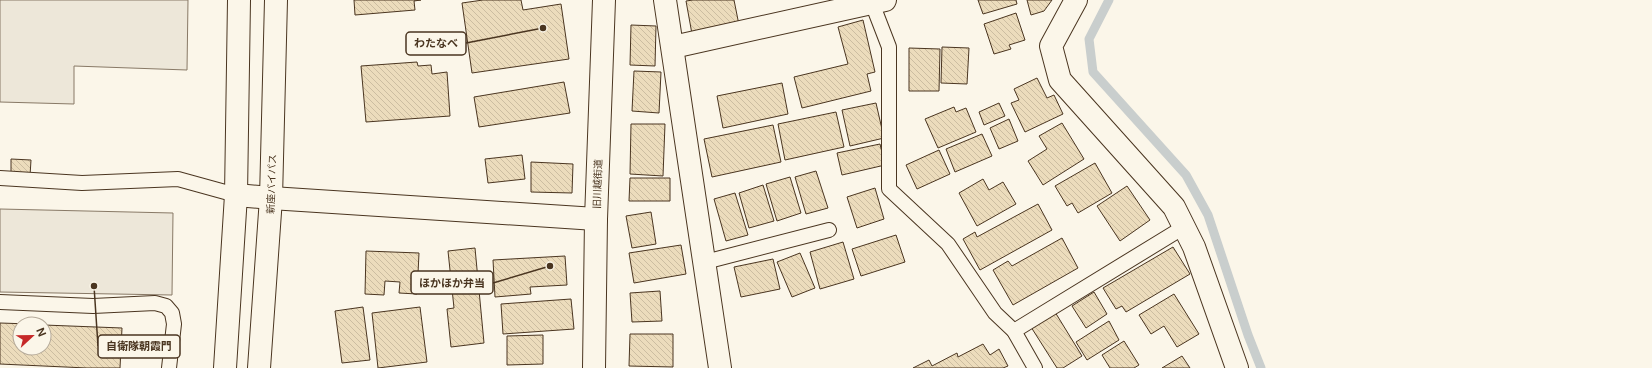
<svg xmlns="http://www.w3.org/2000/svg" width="1652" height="368" font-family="Inter,'Noto Sans JP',sans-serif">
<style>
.parking{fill:#ede7d9;stroke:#887966}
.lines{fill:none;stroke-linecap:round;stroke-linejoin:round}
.stream{stroke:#c9cecd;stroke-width:9}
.building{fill:url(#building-back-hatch);stroke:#4a3520}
.lane-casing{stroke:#4a3520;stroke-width:16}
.street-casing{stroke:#4a3520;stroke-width:24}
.secondary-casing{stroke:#4a3520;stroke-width:24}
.highway-casing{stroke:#4a3520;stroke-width:24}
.lane{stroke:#fbf6e9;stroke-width:14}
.street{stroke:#fbf6e9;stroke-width:22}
.secondary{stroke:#fbf6e9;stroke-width:22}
.highway{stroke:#fbf6e9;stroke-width:22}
.labels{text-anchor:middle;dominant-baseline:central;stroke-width:3;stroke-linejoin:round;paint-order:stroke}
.street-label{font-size:10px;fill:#4a3520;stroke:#fbf6e9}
.leader{fill:none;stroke:#4a3520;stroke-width:1.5}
.callout-dot{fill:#4a3520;stroke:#fbf6e9;stroke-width:1.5}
.callout{fill:#fbf6e9;stroke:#4a3520;stroke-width:1.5}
.callout-label{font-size:11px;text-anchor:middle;font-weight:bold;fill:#4a3520}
</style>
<defs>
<pattern id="building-back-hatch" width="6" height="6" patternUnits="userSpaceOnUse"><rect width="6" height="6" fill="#ecdcbc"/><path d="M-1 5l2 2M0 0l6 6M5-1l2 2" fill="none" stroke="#ccbda1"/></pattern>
</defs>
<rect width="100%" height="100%" fill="#fbf6e9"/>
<!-- parking -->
<g class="parking">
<path d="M0,0H188L187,70L74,66V104L0,102Z"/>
<path d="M0,209L173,213L172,295L0,292Z"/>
</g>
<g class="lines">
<!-- stream -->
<path class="stream" d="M1109,0L1089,39L1093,72L1186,175L1208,215L1248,335L1261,368"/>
</g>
<!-- building -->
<g class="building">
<path d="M354,0H421L414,1L415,10L355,15Z"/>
<path d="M483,0H521L523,10L561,4L569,59L472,73L462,3Z"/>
<path d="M693,0H734L739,25L692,34L686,1Z"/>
<path d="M978,0H1016L1017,4L983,14Z"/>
<path d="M1027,0H1052L1044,11L1031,15Z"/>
<path d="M1016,13L1025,40L1009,45L1011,49L994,54L984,24Z"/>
<path d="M863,20L875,72L867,74L871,91L802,108L794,77L848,64L838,27Z"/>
<path d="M631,25L656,26L655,66L630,65Z"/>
<path d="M942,47L969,48L967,84L941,83Z"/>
<path d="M909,48L940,49L939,91H909Z"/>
<path d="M417,62L418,66L431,65L432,74L447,72L450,116L366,122L361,66Z"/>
<path d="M634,71L661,72L659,113L632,111Z"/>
<path d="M1037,78L1047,98L1054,95L1063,114L1025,132L1011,103L1019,100L1014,89Z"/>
<path d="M564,82L570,113L479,127L474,97Z"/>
<path d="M782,83L788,114L723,128L717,96Z"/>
<path d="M876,103L884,138L850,146L842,110Z"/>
<path d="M999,103L1005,116L984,125L979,112Z"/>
<path d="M954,107L956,112L966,108L976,132L938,148L925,119Z"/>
<path d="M836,112L844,147L785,160L778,124Z"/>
<path d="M1009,119L1018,141L999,149L990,128Z"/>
<path d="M1062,123L1084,159L1043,185L1028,161L1047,149L1039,136Z"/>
<path d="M631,124H665L663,176L630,174Z"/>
<path d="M773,125L781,162L712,177L704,139Z"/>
<path d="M982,134L992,156L955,172L946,149Z"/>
<path d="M880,144L885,165L842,175L837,153Z"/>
<path d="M939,150L950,174L917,189L906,165Z"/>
<path d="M522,155L525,179L488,183L485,159Z"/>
<path d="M11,159L31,160L30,176L11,175Z"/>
<path d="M531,162L573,164L572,193L531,192Z"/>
<path d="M1095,163L1112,193L1078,213L1072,203L1067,206L1055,186Z"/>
<path d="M816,171L828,208L806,214L795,177Z"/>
<path d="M790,177L801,213L777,221L766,184Z"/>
<path d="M630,178H670V201H629Z"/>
<path d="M983,179L989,190L1003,182L1016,204L977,226L959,193Z"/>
<path d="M763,185L774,221L749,228L739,193Z"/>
<path d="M1127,186L1150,220L1120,241L1097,206Z"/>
<path d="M875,188L884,219L857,228L847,197Z"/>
<path d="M735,193L748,235L726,241L714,199Z"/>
<path d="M1038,204L1052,230L980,270L963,239L975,232L977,237Z"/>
<path d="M651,212L656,244L632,248L626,216Z"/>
<path d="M896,235L905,262L861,276L852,249Z"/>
<path d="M1062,238L1078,268L1013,305L993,270L1008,261L1012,266Z"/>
<path d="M843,242L854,279L820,289L810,252Z"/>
<path d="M681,245L686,274L634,283L629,253Z"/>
<path d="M1173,247L1190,274L1126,312L1122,306L1116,309L1103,288Z"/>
<path d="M475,248L484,343L451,347L447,309L454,308L448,251Z"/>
<path d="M366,251L419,253L417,294L399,293L400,282L385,281L384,295L365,294Z"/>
<path d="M800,253L815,288L792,297L777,262Z"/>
<path d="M565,256L567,285L530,287L531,294L495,297L493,260Z"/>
<path d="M773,259L780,289L741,297L734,267Z"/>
<path d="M660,291L662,321L632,322L630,293Z"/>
<path d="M1094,292L1107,314L1086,328L1072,306Z"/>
<path d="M1174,294L1199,334L1177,347L1164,326L1151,334L1139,315Z"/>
<path d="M571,299L574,329L503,334L501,304Z"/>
<path d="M363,307L370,360L342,363L335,311Z"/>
<path d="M420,307L427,362L378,368L372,313Z"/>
<path d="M1055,312L1082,356L1063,368H1057L1031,327Z"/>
<path d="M1109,321L1119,340L1087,360L1076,342Z"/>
<path d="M0,323L30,324H20V348H44V325L122,328L120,368H87L0,364Z"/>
<path d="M630,334H673V367L629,366Z"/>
<path d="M543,335V364L507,365V336Z"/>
<path d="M1124,341L1139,365L1134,368H1110L1102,355Z"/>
<path d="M983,344L990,355L999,349L1008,366L1003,368H913L929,360L932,366L957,353L958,357Z"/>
<path d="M1182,356L1190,368H1162Z"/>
</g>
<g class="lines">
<defs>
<g id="lane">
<path d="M872,3L889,47V189L948,244L995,313L1014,331L1035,368"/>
<path d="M0,178L82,183L178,179L236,195"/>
<path d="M705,262L829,230"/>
<path d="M0,302L93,306L155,303L166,306L172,313L174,324L169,368"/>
<path d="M1014,331L1184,227"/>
</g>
<g id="street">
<path d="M665,0L720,368"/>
<path d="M1076,0L1051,46L1060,80L1174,207L1194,247L1237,368"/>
<path d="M673,47L885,0"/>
<path d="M236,195L271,198L596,219"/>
</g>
<path id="secondary" d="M594,368L596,219L604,0"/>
<g id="highway">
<path d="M225,368L236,195L239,0"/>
<path d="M259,368L271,198L276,0"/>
</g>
</defs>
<!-- lane casing -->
<use href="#lane" class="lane-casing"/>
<!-- street casing -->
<use href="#street" class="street-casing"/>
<!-- secondary casing -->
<use href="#secondary" class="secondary-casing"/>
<!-- highway casing -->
<use href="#highway" class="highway-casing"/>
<!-- lane -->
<use href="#lane" class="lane"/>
<!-- street -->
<use href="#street" class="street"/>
<!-- secondary -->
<use href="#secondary" class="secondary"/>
<!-- highway -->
<use href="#highway" class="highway"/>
</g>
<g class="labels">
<!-- street labels -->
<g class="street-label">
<text transform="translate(271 184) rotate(-88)">新座バイパス</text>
<text transform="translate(597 184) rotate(-88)">旧川越街道</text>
</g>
</g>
<!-- callouts -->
<path class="leader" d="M543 28L466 43M550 266L493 283M94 286L98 346"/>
<g class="callout-dot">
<circle cx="543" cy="28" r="4"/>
<circle cx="550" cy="266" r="4"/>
<circle cx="94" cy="286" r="4"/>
</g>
<g class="callout">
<rect x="406" y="32" width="60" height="23" rx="4"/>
<rect x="411" y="271" width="82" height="23" rx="4"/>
<rect x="98" y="335" width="82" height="23" rx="4"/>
</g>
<g class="callout-label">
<text x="436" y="47">わたなべ</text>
<text x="452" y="287">ほかほか弁当</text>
<text x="139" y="350">自衛隊朝霞門</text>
</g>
<!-- north arrow -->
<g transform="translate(32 336) rotate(68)"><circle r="19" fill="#fbf6e9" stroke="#b4a999"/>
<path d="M0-3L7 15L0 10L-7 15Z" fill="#c62828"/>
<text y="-6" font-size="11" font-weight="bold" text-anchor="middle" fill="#4a3520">N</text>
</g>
</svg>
